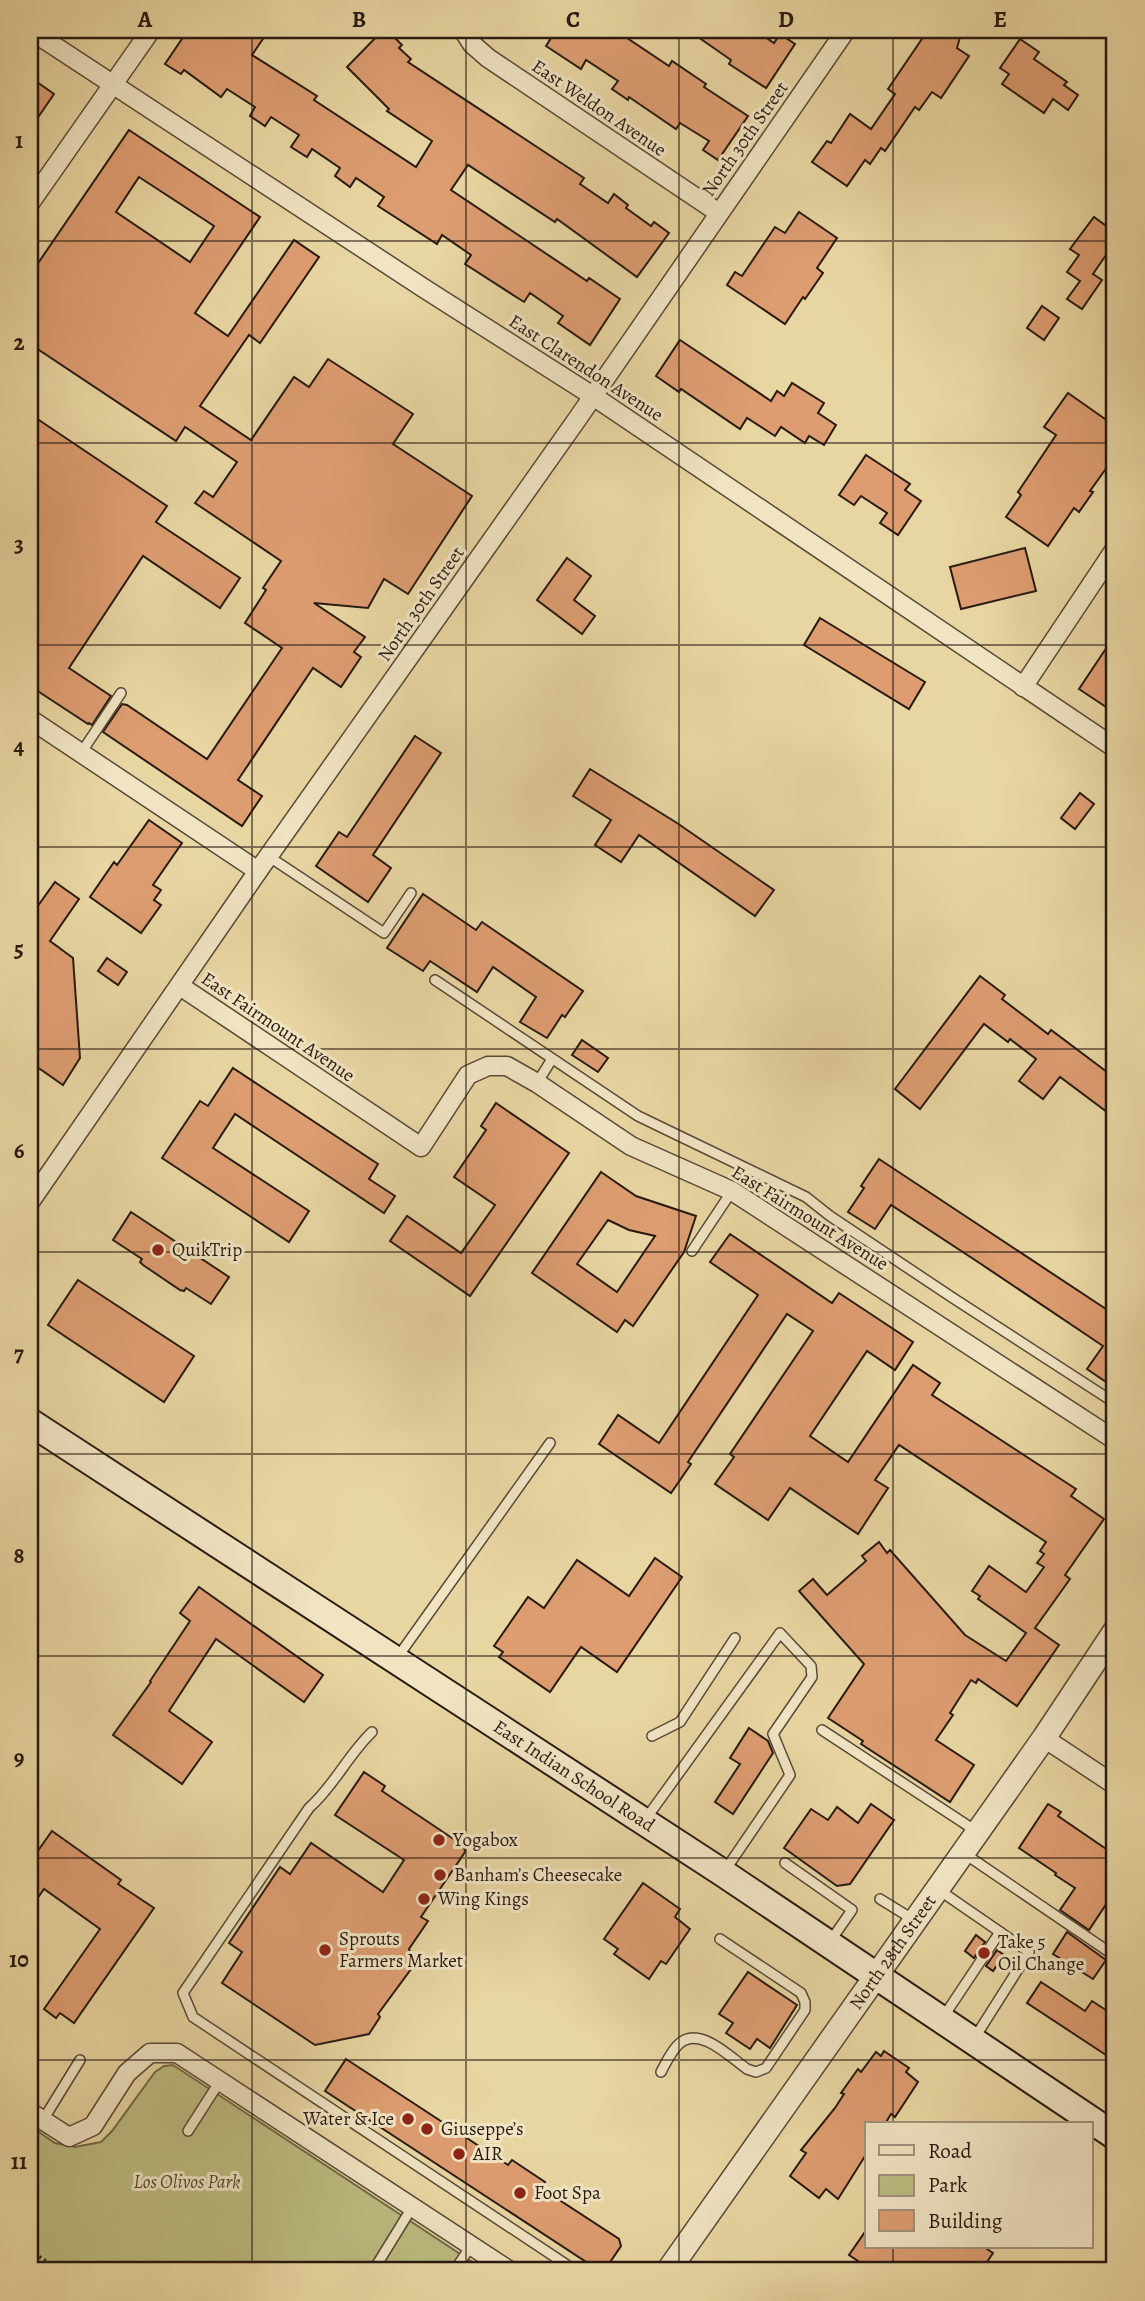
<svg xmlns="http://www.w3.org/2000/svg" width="1145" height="2301" font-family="Alegreya,serif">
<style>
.green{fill:#bcbc81;stroke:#726b4a;stroke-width:2}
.building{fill:#dd9d71;stroke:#281a12;stroke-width:2;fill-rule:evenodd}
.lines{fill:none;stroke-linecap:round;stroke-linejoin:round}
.service-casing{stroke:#584936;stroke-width:12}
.minor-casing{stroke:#584936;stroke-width:21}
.tertiary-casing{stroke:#584936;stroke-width:26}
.secondary-casing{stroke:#281a12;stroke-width:30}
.path{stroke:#281a12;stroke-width:3.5;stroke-dasharray:2 3.5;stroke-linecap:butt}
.service{stroke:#f0e4c3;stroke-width:9}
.minor{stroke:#f0e4c3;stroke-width:18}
.tertiary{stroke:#f0e4c3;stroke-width:23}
.secondary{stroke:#f0e4c3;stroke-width:26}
.grid{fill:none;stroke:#281a12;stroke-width:2;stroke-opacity:0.55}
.poi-dot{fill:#8f2418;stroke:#f0e4c3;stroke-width:2.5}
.labels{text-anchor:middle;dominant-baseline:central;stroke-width:6;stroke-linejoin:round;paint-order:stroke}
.street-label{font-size:19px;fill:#281a12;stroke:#f0e4c3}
.poi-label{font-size:19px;fill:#281a12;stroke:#f0e4c3;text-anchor:start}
.park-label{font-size:19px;font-style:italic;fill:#544b33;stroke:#f0e4c3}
.neatline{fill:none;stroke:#281a12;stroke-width:2.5}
.grid-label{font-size:23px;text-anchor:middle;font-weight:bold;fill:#281a12}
</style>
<rect width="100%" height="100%" fill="#e8d6a2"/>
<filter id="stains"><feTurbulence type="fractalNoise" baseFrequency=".00286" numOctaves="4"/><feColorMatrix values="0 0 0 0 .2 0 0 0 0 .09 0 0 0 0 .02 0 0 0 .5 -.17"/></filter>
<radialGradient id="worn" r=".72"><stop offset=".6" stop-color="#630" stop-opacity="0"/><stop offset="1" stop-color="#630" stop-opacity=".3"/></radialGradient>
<!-- green -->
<path class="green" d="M173,2065L486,2271H30V2126L55,2143L75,2147L101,2142L112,2131L155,2072L164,2066Z"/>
<!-- building -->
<g class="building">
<path d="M188,30H269L252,55L317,96L314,100L416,167L432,141L387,111L389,109L347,67L383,30H387L402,45L399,48L411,59L408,62L584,178L580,184L608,203L614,194L628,205L626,208L651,226L654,222L669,233L637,277L557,219L555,222L468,165L451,190L587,281L589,278L620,299L590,345L558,323L563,316L530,293L524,302L465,264L471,255L442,235L437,244L378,206L384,197L356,178L350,187L335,176L340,168L312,149L307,157L291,147L299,135L271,117L265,126L250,116L255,107L227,89L221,97L184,70L181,74L165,64Z"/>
<path d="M556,30H615L669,66L672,61L706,84L704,87L748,116L718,160L703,150L709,141L680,123L676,129L629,97L628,100L612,89L618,81L586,60L581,69L546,46Z"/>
<path d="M688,30H755L774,43L780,34L795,44L766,88L729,64L731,60Z"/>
<path d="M928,30H962L957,48L969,56L941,98L932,92L919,110L915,107L885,151L881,148L870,164L865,160L847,186L812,162L827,141L831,143L850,114L871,129L895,94L888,89Z"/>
<path d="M1020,39L1039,52L1034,59L1067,82L1064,85L1078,95L1068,110L1053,99L1044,113L1002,84L1009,74L1000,68Z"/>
<path d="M30,77L54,94L30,129Z"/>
<path d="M129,130L260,217L195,313L228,336L294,240L319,257L260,343L249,335L200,406L251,440L294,377L309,387L328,359L413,414L393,444L472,496L408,594L384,579L368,608L314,603L365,637L354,652L361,657L341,687L313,668L238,780L262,796L242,826L103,732L122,704L127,705L207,759L282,648L245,623L266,590L263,588L281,561L195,503L204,491L213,497L237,462L185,427L176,441L30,344V275ZM139,177L214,226L190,262L116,212Z"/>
<path d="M1115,211V242L1093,274L1102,280L1082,309L1067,299L1080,281L1067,272L1079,255L1070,249L1094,217L1105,225Z"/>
<path d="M799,212L837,238L817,268L823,273L805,299L803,297L785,324L727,285L735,272L742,276L775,227L785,233Z"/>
<path d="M1042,306L1059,318L1044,340L1027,328Z"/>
<path d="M680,340L771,401L777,391L784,396L792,383L824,403L818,413L836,425L824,445L809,436L805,443L781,427L775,436L747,418L740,429L681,389L679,392L656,376Z"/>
<path d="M1068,393L1115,426L1107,439L1115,445V456L1090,491L1093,492L1079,512L1074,508L1048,546L1006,517L1021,495L1018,492L1056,435L1044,427Z"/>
<path d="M30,414L167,506L156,522L240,578L220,608L143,556L69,668L111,696L92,725L89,723L88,724L30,686Z"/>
<path d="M866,455L910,484L905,490L921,501L898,535L880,523L887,513L861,496L854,505L839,495Z"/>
<path d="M1025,548L1036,591L961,609L950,567Z"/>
<path d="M567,558L591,576L574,600L595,616L582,634L537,600Z"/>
<path d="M820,618L925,682L909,709L804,645Z"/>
<path d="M1115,635V713L1079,689Z"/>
<path d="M415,736L441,753L373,855L391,868L368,902L316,866L339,832L347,837Z"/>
<path d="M590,769L677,823L774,890L755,916L639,835L621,862L595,845L611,820L573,796Z"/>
<path d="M1080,793L1094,804L1075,829L1061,818Z"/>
<path d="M149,820L182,843L153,885L161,890L154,900L161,905L141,933L90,897L114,862L117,865Z"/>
<path d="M55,882L79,899L50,941L73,958L80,1058L63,1085L30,1062V917Z"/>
<path d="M423,894L476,930L482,922L583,991L565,1017L562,1015L547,1038L520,1022L536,997L493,967L477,992L430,961L423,971L387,948Z"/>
<path d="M107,958L127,972L118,985L98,971Z"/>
<path d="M980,976L1005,995L1002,999L1048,1034L1051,1030L1115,1078V1118L1060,1077L1043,1099L1019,1081L1036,1059L1010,1039L1008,1042L984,1024L920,1109L895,1089Z"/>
<path d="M582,1040L608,1058L598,1072L572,1055Z"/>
<path d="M233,1068L378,1164L369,1179L395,1196L384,1213L235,1114L213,1148L309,1211L289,1242L162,1158L200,1101L208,1106Z"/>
<path d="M496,1103L569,1153L470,1296L390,1241L407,1216L461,1253L495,1205L454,1177L486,1130L481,1126Z"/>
<path d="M879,1159L1115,1315V1388L1087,1369L1103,1346L981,1264L891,1205L875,1229L848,1212L864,1188L861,1186Z"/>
<path d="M601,1172L636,1196L696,1216L684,1252L633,1326L625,1320L617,1332L532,1273ZM608,1220L629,1230L655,1236L617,1292L577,1264Z"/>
<path d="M131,1212L229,1277L211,1304L186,1288L184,1291L180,1290L143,1265L140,1262L142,1259L113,1240Z"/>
<path d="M730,1234L832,1303L839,1293L913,1342L895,1370L867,1351L810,1436L848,1462L913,1365L940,1383L932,1395L1076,1489L1071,1496L1104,1519L1065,1575L1070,1579L1035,1628L1059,1645L1017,1706L978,1679L976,1683L971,1680L950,1713L953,1715L936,1740L974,1765L950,1802L861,1744L863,1741L828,1718L864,1664L799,1591L813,1579L827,1595L866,1561L862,1556L879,1542L887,1553L890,1550L965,1635L1006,1661L1026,1633L978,1599L980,1596L972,1591L989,1566L1026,1592L1044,1567L1037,1563L1044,1554L1040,1551L1046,1542L899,1445L875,1480L888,1488L858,1534L790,1488L768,1520L715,1484L734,1457L730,1454L813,1331L787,1314L688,1462L691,1464L671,1493L599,1444L618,1415L659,1443L758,1295L710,1262Z"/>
<path d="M78,1280L194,1356L164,1402L48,1325Z"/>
<path d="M655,1558L682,1577L617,1672L581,1647L550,1692L499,1657L503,1652L494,1646L528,1597L544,1608L577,1560L629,1596Z"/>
<path d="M199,1587L323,1675L304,1702L216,1639L169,1711L212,1742L182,1784L113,1735L151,1682L150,1681L190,1621L180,1613Z"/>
<path d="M749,1728L768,1741L773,1753L733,1814L715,1802L740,1764L730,1758Z"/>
<path d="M364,1772L385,1786L382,1791L464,1846L465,1852L421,1917L428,1921L409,1949L414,1965L378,2014L380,2017L369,2034L315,2045L222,1983L242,1952L229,1943L280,1867L290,1874L311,1843L383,1892L404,1860L335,1815Z"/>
<path d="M871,1804L894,1820L850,1884L837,1886L784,1848L811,1809L828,1820L837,1807L858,1823Z"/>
<path d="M1048,1804L1061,1812L1058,1816L1115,1855V1913L1105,1906L1089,1930L1060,1910L1075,1888L1055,1875L1056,1873L1019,1848Z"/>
<path d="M52,1831L121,1880L118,1884L154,1908L74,2023L60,2013L56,2018L44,2009L100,1929L44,1889L30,1909V1862Z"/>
<path d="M643,1883L680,1909L675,1917L690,1929L666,1964L661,1961L649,1979L614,1954L618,1949L604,1939Z"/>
<path d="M1067,1932L1106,1960L1093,1979L1053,1954Z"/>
<path d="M976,1935L985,1942L974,1958L965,1951Z"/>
<path d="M997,1950L1004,1955L993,1971L986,1966Z"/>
<path d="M748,1972L797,2005L770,2048L757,2039L750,2049L726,2033L733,2023L719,2014Z"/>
<path d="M1041,1982L1085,2011L1092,2001L1115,2016V2061L1027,2003Z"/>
<path d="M884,2051L909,2068L906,2072L918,2082L895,2117L891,2114L885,2124H867V2153L838,2199L826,2189L819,2198L790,2176L806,2153L801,2150L835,2108L844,2094L841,2093L858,2069L861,2072L876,2052L881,2056Z"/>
<path d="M346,2059L508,2165L512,2160L545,2182L541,2188L619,2239L621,2246L604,2271H600L325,2091Z"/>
<path d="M867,2229V2247H984L993,2253L981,2271H873L849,2255Z"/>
</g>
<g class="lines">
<defs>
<g id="service">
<path d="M81,753L121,693"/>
<path d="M268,856L384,933L411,893"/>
<path d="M435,980L638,1116L806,1197L830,1216L953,1298L1115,1403"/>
<path d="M537,1083L552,1059"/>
<path d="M692,1251L732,1191"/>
<path d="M397,1658L550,1443"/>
<path d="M822,1730L976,1831"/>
<path d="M372,1732C347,1756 335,1785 309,1808L183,1993L193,2017L576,2271"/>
<path d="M652,1736L680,1722L735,1638"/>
<path d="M645,1820L780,1633L811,1666L812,1677L773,1734L790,1775L724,1872"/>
<path d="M965,1854L1115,1956"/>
<path d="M785,1863L852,1910L829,1943"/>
<path d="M939,1890L1000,1932L942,2019"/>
<path d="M880,1899L914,1920"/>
<path d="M974,2039L1029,1952L1000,1932"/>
<path d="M661,2072C666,2063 671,2051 679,2044C699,2025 730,2057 747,2069L756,2072L766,2068L805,2010V2002L801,1993L720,1939"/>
<path d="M43,2120L80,2060"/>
<path d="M188,2131L220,2081"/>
<path d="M373,2271L413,2206"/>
<path d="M454,2271L471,2246"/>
</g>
<g id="minor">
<path d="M30,30L425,289L593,396L1115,748"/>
<path d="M463,30L472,44L488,58L719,213"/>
<path d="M30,203L151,30"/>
<path d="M1023,687L1115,549"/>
<path d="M30,719L258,871"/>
<path d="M180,986L421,1147L468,1075L488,1066H507L537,1083L631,1146L732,1191L1115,1440"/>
<path d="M30,1202L258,871L578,418L846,30"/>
<path d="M1044,1738L1115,1785"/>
<path d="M30,2112L69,2137L93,2126L127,2073L150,2053H177L510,2271"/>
</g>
<g id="tertiary">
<path id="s1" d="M668,2271L1044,1738L1115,1631"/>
</g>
<g id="secondary">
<path id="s2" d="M30,1422L723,1873L1115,2136"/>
</g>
</defs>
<!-- service casing -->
<use href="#service" class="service-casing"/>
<!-- minor casing -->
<use href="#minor" class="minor-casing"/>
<!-- tertiary casing -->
<use href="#tertiary" class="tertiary-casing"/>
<!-- secondary casing -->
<use href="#secondary" class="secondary-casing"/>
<!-- path -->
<path class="path" d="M30,2251L54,2266L70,2271"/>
<!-- service -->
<use href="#service" class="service"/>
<!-- minor -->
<use href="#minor" class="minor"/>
<!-- tertiary -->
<use href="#tertiary" class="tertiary"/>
<!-- secondary -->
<use href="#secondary" class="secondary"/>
</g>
<!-- grid -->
<path class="grid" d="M252,30V2271M466,30V2271M679,30V2271M893,30V2124M30,241H1115M30,443H1115M30,645H1115M30,847H1115M30,1049H1115M30,1252H1115M30,1454H1115M30,1656H1115M30,1858H1115M30,2060H1115M893,2247V2271"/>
<!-- markers -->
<g class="poi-dot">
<circle cx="158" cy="1250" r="7"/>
<circle cx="439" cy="1840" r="7"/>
<circle cx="440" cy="1875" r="7"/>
<circle cx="424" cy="1899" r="7"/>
<circle cx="325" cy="1950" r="7"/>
<circle cx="984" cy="1953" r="7"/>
<circle cx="408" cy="2119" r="7"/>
<circle cx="427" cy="2129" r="7"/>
<circle cx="459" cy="2154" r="7"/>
<circle cx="520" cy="2193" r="7"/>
</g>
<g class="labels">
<!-- street labels -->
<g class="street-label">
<text transform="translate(599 108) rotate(34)">East Weldon Avenue</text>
<text transform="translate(745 139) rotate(-55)">North 30th Street</text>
<text transform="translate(586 368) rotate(33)">East Clarendon Avenue</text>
<text transform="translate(421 604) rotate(-55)">North 30th Street</text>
<text transform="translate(278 1027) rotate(34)">East Fairmount Avenue</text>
<text transform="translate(810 1218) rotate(32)">East Fairmount Avenue</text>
<text stroke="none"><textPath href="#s2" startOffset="649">East Indian School Road</textPath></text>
<text stroke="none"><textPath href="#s1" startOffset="390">North 28th Street</textPath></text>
</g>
<!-- poi labels -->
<g class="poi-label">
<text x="172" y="1250">QuikTrip</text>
<text x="453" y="1840">Yogabox</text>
<text x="454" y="1875">Banham’s Cheesecake</text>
<text x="438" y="1899">Wing Kings</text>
<text x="339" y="1939">Sprouts<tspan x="339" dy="22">Farmers Market</tspan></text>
<text x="998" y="1942">Take 5<tspan x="998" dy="22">Oil Change</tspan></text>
<text x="394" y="2119" text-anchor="end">Water &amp; Ice</text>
<text x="441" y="2129">Giuseppe’s</text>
<text x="473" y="2154">AIR</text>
<text x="534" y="2193">Foot Spa</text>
</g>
<!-- park labels -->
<g class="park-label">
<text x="187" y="2182">Los Olivos Park</text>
</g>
</g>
<!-- margin -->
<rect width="1145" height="2301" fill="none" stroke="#e8d6a2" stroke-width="77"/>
<!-- legend -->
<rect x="865" y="2122" width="228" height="126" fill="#f0e4c3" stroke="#a0937c" stroke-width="2"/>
<rect x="879" y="2145" width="35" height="10" fill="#f0e4c3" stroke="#a0937c" stroke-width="2"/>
<text x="928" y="2158" font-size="21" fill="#281a12">Road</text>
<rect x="879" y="2175" width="35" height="21" fill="#bcbc81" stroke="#a0937c" stroke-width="2"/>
<text x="928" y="2192" font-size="21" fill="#281a12">Park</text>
<rect x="879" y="2210" width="35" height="21" fill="#dd9d71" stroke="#a0937c" stroke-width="2"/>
<text x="928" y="2228" font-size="21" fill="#281a12">Building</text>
<rect x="38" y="38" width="1068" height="2224" class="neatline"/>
<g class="grid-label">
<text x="145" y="27">A</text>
<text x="359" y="27">B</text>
<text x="573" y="27">C</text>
<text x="786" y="27">D</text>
<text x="1000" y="27">E</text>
<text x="19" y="148">1</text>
<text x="19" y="350">2</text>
<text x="19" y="552">3</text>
<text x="19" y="754">4</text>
<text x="19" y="956">5</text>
<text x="19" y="1158">6</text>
<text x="19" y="1361">7</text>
<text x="19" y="1563">8</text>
<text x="19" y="1765">9</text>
<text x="19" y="1967">10</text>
<text x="19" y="2169">11</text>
</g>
<rect width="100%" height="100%" filter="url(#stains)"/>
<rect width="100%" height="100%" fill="url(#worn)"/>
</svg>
